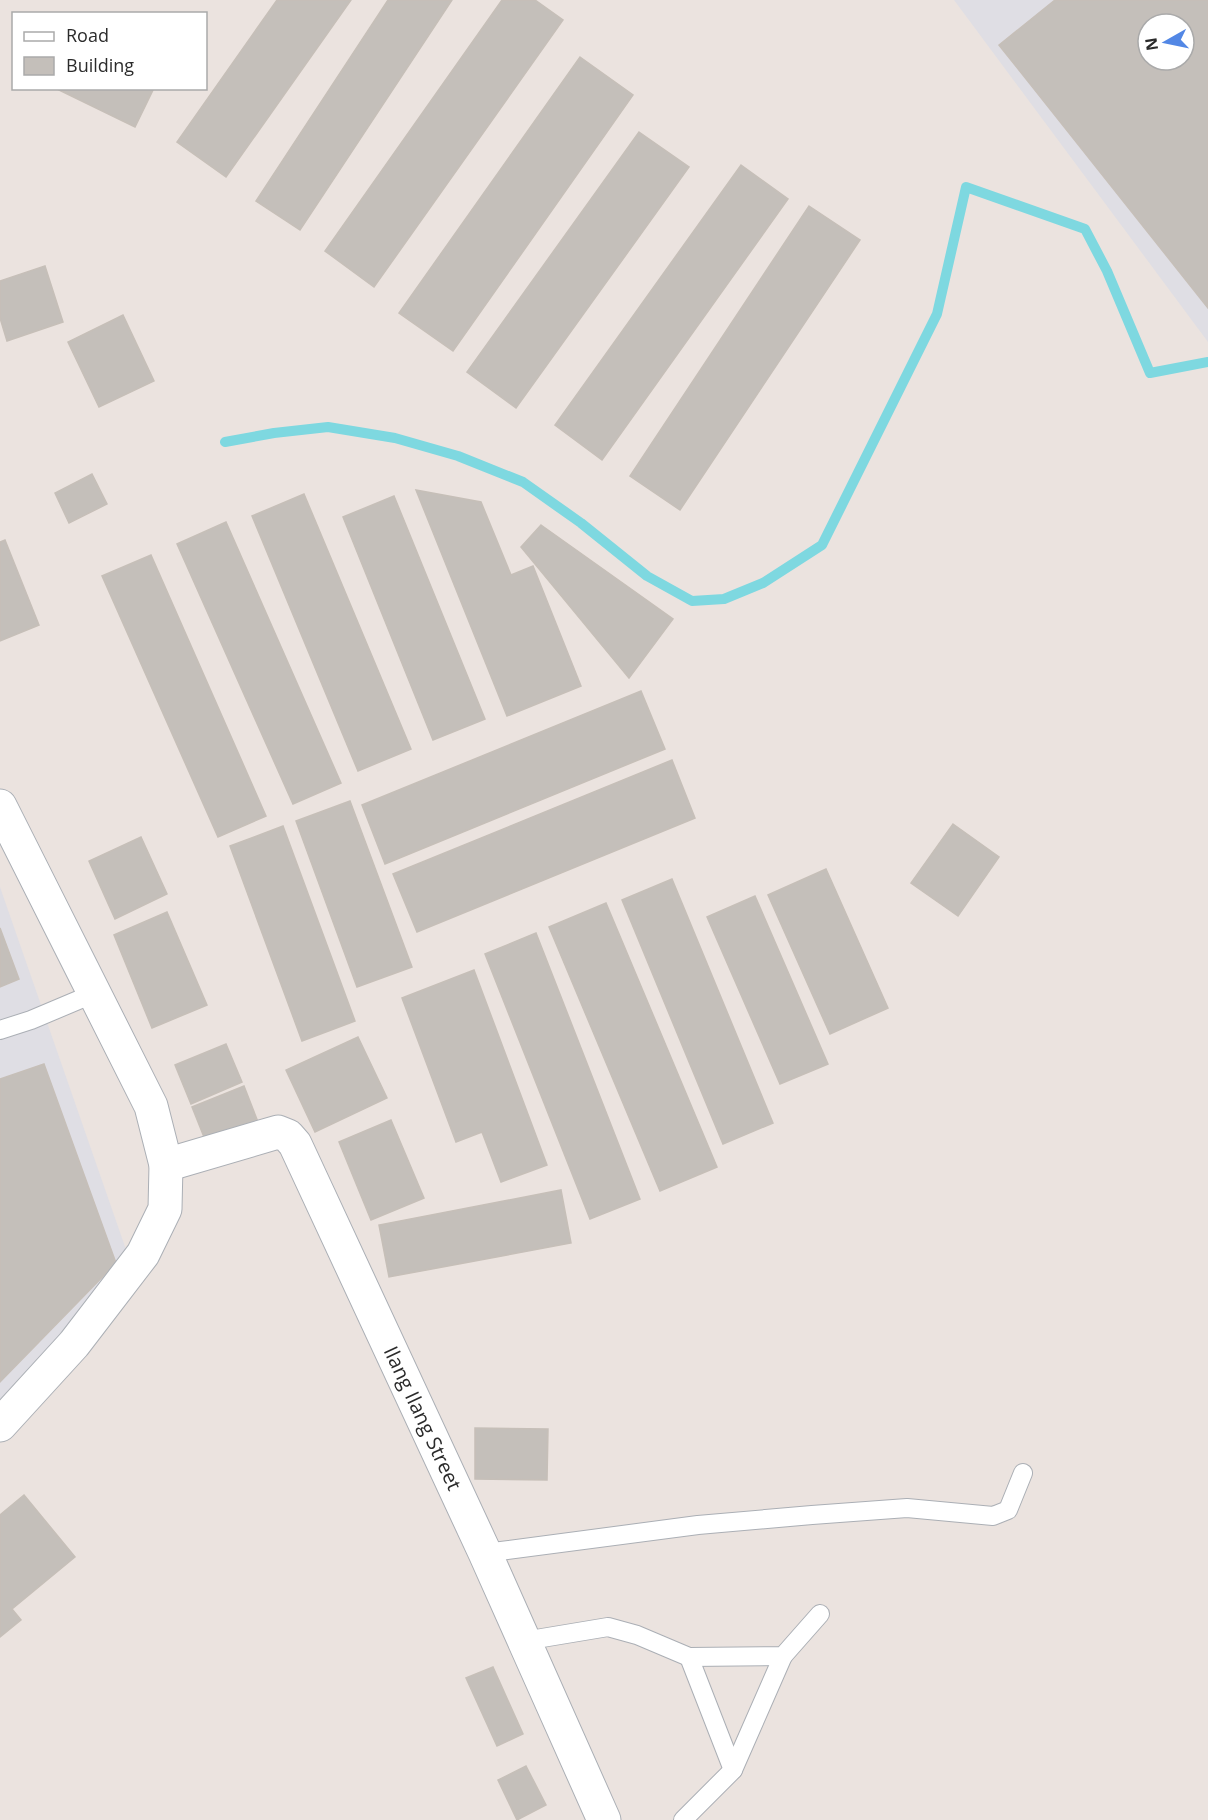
<svg xmlns="http://www.w3.org/2000/svg" width="1208" height="1820" font-family="'Open Sans',sans-serif">
<style>
.industrial{fill:#dfdee4;fill-rule:evenodd}
.lines{fill:none;stroke-linecap:round;stroke-linejoin:round}
.stream{stroke:#7ed8e0;stroke-width:10}
.building{fill:#c4bfba;stroke:#c6bfb8;stroke-width:1.5;fill-rule:evenodd}
.lane-casing{stroke:#abafb5;stroke-width:20}
.street-casing{stroke:#abafb5;stroke-width:35}
.secondary-casing{stroke:#abafb5;stroke-width:35}
.lane{stroke:#fff;stroke-width:18}
.street{stroke:#fff;stroke-width:33}
.secondary{stroke:#fff;stroke-width:33}
.labels{text-anchor:middle;dominant-baseline:central;stroke-width:5;stroke-linejoin:round;paint-order:stroke}
.street-label{font-size:20px;fill:#2b2b2b;stroke:#fff}
</style>
<rect width="100%" height="100%" fill="#ebe3df"/>
<!-- industrial -->
<g class="industrial">
<path d="M954,0H1208V342ZM1148,24H1184V60H1148Z"/>
<path d="M0,887L130,1261L0,1407Z"/>
</g>
<g class="lines">
<!-- stream -->
<path class="stream" d="M225,442L274,433L328,427L395,438L458,456L523,482L581,523L647,576L692,601L724,599L763,583L822,545L937,314L966,187L1085,229L1107,271L1150,373L1208,362"/>
</g>
<!-- building -->
<g class="building">
<path d="M277,0H351L226,177L177,142Z"/>
<path d="M388,0H452L300,230L256,201Z"/>
<path d="M502,0H535L563,20L374,287L325,251Z"/>
<path d="M1055,0H1208V308L999,45ZM1148,24H1184V60H1148Z"/>
<path d="M580,57L633,95L453,351L399,313Z"/>
<path d="M55,88H154L135,127Z"/>
<path d="M639,132L689,167L516,408L467,372Z"/>
<path d="M741,165L788,199L602,460L555,425Z"/>
<path d="M809,206L860,240L680,510L630,476Z"/>
<path d="M45,266L63,322L7,341L0,318V281Z"/>
<path d="M123,315L154,381L99,407L68,342Z"/>
<path d="M92,474L107,504L69,523L55,493Z"/>
<path d="M416,490L481,502L511,575L533,566L581,686L507,716Z"/>
<path d="M304,494L411,749L358,771L252,516Z"/>
<path d="M394,496L485,719L433,740L343,517Z"/>
<path d="M226,522L341,783L293,804L177,544Z"/>
<path d="M541,525L673,619L629,678L521,547Z"/>
<path d="M5,540L39,625L0,641V542Z"/>
<path d="M151,555L266,816L218,837L102,576Z"/>
<path d="M641,691L665,749L385,864L362,805Z"/>
<path d="M672,760L695,818L417,932L393,874Z"/>
<path d="M350,801L412,967L357,987L296,821Z"/>
<path d="M953,824L999,857L958,916L911,883Z"/>
<path d="M283,826L355,1021L302,1041L230,846Z"/>
<path d="M141,837L167,894L115,919L89,861Z"/>
<path d="M826,869L888,1008L830,1034L768,895Z"/>
<path d="M672,879L773,1123L723,1144L622,900Z"/>
<path d="M755,896L828,1064L780,1084L707,917Z"/>
<path d="M606,903L717,1167L660,1191L549,927Z"/>
<path d="M167,912L207,1005L152,1028L114,935Z"/>
<path d="M0,928L19,979L0,987Z"/>
<path d="M536,933L640,1199L590,1219L485,954Z"/>
<path d="M474,970L547,1165L501,1182L482,1132L456,1142L402,998Z"/>
<path d="M358,1037L387,1098L315,1132L286,1070Z"/>
<path d="M226,1044L242,1082L191,1104L175,1065Z"/>
<path d="M44,1064L116,1263L0,1382V1079Z"/>
<path d="M244,1086L258,1122L206,1142L192,1107Z"/>
<path d="M391,1120L424,1198L371,1220L339,1142Z"/>
<path d="M561,1190L571,1243L389,1277L379,1225Z"/>
<path d="M475,1428L548,1429L547,1480L475,1479Z"/>
<path d="M24,1495L75,1557L12,1609L21,1620L0,1637V1515Z"/>
<path d="M493,1667L523,1734L497,1746L466,1678Z"/>
<path d="M526,1766L546,1805L517,1820L498,1780Z"/>
</g>
<g class="lines">
<defs>
<g id="lane">
<path d="M0,1030L31,1020L95,993"/>
<path d="M485,1553L698,1525L812,1515L907,1508L993,1516L1008,1510L1023,1473"/>
<path d="M524,1641L608,1627L637,1635L689,1657L783,1656L820,1614"/>
<path d="M689,1657L733,1770"/>
<path d="M683,1820L733,1770L783,1656"/>
</g>
<path id="street" d="M166,1165L278,1132L288,1136L295,1144L485,1553L604,1820"/>
<path id="secondary" d="M0,806L151,1106L166,1165L165,1209L143,1254L74,1344L0,1425"/>
</defs>
<!-- lane casing -->
<use href="#lane" class="lane-casing"/>
<!-- street casing -->
<use href="#street" class="street-casing"/>
<!-- secondary casing -->
<use href="#secondary" class="secondary-casing"/>
<!-- lane -->
<use href="#lane" class="lane"/>
<!-- street -->
<use href="#street" class="street"/>
<!-- secondary -->
<use href="#secondary" class="secondary"/>
</g>
<g class="labels">
<!-- street labels -->
<g class="street-label">
<text transform="translate(423 1418) rotate(65)">Ilang Ilang Street</text>
</g>
</g>
<!-- legend -->
<rect x="12" y="12" width="195" height="78" fill="#ffffff" stroke="#aaaaaa" stroke-width="1.5"/>
<rect x="24" y="32" width="30" height="9" fill="#ffffff" stroke="#aaaaaa" stroke-width="1.5"/>
<text x="66" y="42" font-size="18" fill="#2b2b2b">Road</text>
<rect x="24" y="57" width="30" height="18" fill="#c4bfba" stroke="#aaaaaa" stroke-width="1.5"/>
<text x="66" y="72" font-size="18" fill="#2b2b2b">Building</text>
<!-- north arrow -->
<g transform="translate(1166 42) rotate(261)"><circle r="28" fill="#ffffff" stroke="#aaaaaa" stroke-width="1.5"/>
<path d="M0-4.5L10 22L0 15L-10 22Z" fill="#5287e5"/>
<text y="-9" font-size="16" font-weight="bold" text-anchor="middle" fill="#2b2b2b">N</text>
</g>
</svg>
